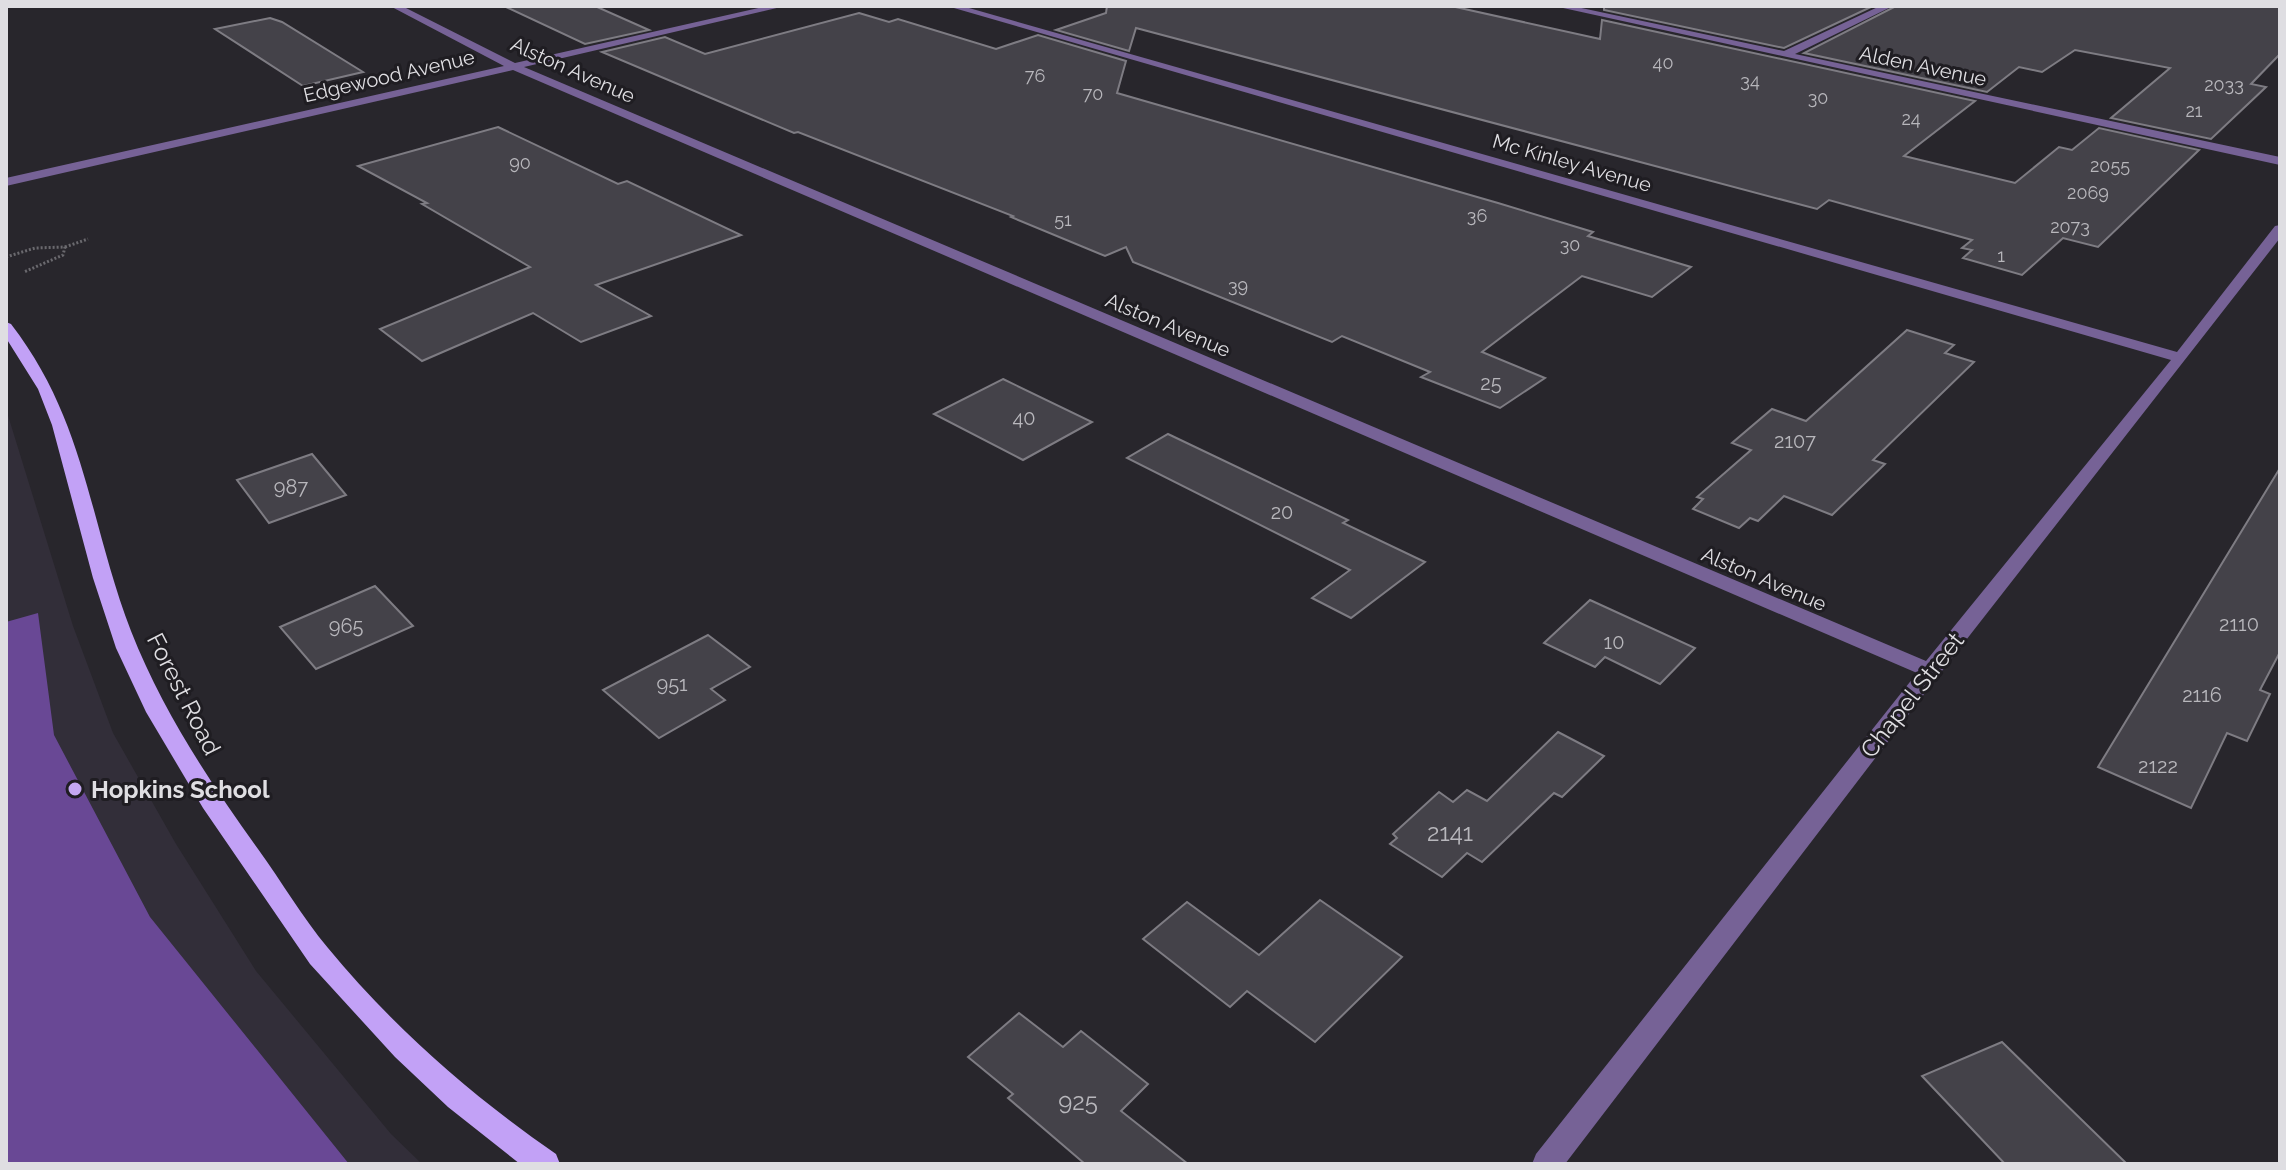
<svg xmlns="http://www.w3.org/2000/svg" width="2286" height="1170" font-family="Raleway,sans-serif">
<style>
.built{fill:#322e39}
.forest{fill:#694895}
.building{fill:#444249;stroke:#7e7c83;stroke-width:2}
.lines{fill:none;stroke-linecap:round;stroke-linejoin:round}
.path{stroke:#6a696e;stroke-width:3;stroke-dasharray:2 2;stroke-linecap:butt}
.minor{fill:#766296;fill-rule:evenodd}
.major{fill:#c2a1f6;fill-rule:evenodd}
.poi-dot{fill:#c4a7f1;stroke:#1f1d22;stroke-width:3}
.labels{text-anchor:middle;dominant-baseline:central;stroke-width:6;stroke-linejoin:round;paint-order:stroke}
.far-number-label{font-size:18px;fill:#b8b7bc}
.far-street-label{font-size:20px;fill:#dfdee2;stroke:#1f1d22}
.number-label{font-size:20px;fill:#b8b7bc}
.street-label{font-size:24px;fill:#dfdee2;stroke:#1f1d22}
.poi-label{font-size:24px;font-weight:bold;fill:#dfdee2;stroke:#1f1d22;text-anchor:start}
.near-number-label{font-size:24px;fill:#b8b7bc}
</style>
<rect width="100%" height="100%" fill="#28262c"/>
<!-- built -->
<path class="built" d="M6,409L73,626L113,733L176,844L256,971L391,1134L422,1164H6Z"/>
<!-- forest -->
<path class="forest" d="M38,613L54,735L150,917L349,1164H6V622Z"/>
<!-- building -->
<g class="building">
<path d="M504,6H595L649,30L585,44Z"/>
<path d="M1107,6H1451L1600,39L1602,20L1975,101L1904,156L2015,183L2059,147L2072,150L2099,128L2199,150L2098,247L2063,238L2022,275L1963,258L1972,250L1962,248L1972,240L1829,200L1817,209L1136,28L1129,51L1056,30L1106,13Z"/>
<path d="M1604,6H1873L1784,48L1604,10Z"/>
<path d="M1896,6H2280V54L2251,84L2266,87L2211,139L2111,118L2170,68L2075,50L2042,72L2019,67L1987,92L1804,53Z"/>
<path d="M859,13L889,22L898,19L996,49L1038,35L1126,61L1117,93L1498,203L1593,232L1588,236L1691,267L1652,297L1582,276L1482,352L1545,378L1500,408L1421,377L1430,372L1342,336L1332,342L1133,262L1126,247L1105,256L1011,217L1013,216L798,132L794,133L602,52L665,37L705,54Z"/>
<path d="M270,18L282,22L363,72L303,86L215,29Z"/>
<path d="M498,127L618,184L627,181L741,235L596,285L651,316L581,342L533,313L422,361L380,329L530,267L422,204L427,203L358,166Z"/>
<path d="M1907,330L1954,345L1945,353L1974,362L1873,460L1885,464L1832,515L1784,496L1758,521L1750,518L1739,528L1693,509L1703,499L1697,497L1751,450L1732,443L1772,409L1806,421Z"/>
<path d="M1003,379L1092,422L1023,460L934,414Z"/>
<path d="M1168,434L1348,520L1343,523L1425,562L1351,618L1312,598L1350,570L1127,458Z"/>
<path d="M312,454L346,495L269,523L237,480Z"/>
<path d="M2280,468V652L2260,690L2270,694L2247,741L2227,733L2191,808L2098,767Z"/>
<path d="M375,586L413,626L316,669L280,627Z"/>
<path d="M1590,600L1695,648L1660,684L1605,657L1595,667L1544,643Z"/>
<path d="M708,635L750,667L711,689L725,700L659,738L603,690Z"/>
<path d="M1558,732L1604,756L1562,797L1554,793L1482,862L1467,853L1442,877L1390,844L1397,838L1393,834L1439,792L1453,802L1467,790L1487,801Z"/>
<path d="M1320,900L1402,957L1315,1042L1247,991L1230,1007L1143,939L1187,902L1259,955Z"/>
<path d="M1019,1013L1063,1047L1081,1031L1148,1084L1121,1111L1188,1164H1085L1008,1098L1013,1094L968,1057Z"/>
<path d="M2002,1042L2127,1164H2005L1922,1076Z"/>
</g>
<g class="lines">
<!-- path -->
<g class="path">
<path d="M65,247L88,239"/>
<path d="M6,257L35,248L65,247L63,255L24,272"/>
</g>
<!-- minor -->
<g class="minor">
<path d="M390,6H402L515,63L767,6H785L524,67L1926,661L2171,360L947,6H962L2177,352L2275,226L2280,225V238L1938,676L1565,1164H1532L1536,1154L1917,673L513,70L6,186V178L504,66Z"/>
<path d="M1554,6H1572L1784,51L1880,6H1893L1795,54L2280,157V165Z"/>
</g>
<!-- major -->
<path class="major" d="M6,322L11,324C86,421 89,522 131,631C162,710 209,781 258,849C282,882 302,917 328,948C393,1027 472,1096 556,1154L560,1164H520L448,1107L395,1057L310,964L203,808L146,712L116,648L93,578L52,425L38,389L6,338Z"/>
</g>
<!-- markers -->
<circle class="poi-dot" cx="75" cy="789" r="8"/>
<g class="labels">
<!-- far-number labels -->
<g class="far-number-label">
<text x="1663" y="62">40</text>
<text x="1035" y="75">76</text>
<text x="1750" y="80">34</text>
<text x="2224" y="84">2033</text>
<text x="1093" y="93">70</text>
<text x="1818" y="97">30</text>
<text x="2194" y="110">21</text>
<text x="1911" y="118">24</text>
<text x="520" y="162">90</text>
<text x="2110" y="165">2055</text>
<text x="2088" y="192">2069</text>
<text x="1477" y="215">36</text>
<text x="1063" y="219">51</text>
<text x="2070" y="226">2073</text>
<text x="1570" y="244">30</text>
<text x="2001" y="255">1</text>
<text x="1238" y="285">39</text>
</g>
<!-- far-street labels -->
<g class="far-street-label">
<text transform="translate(1923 66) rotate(12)">Alden Avenue</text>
<text transform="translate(573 70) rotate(24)">Alston Avenue</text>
<text transform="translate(389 76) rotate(-13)">Edgewood Avenue</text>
<text transform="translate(1572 163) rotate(16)">Mc Kinley Avenue</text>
<text transform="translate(1168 325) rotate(23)">Alston Avenue</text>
<text transform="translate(1764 579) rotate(23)">Alston Avenue</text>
</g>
<!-- number labels -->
<g class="number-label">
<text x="1491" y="383">25</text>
<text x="1024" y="418">40</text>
<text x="1795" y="441">2107</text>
<text x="291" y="487">987</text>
<text x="1282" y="512">20</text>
<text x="2239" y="624">2110</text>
<text x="346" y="626">965</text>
<text x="1614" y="642">10</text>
<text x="672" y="684">951</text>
<text x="2202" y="695">2116</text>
<text x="2158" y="766">2122</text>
</g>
<!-- street labels -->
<g class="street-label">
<text transform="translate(184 694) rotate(63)">Forest Road</text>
<text transform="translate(1912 695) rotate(-52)">Chapel Street</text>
</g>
<!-- poi labels -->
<g class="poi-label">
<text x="91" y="789">Hopkins School</text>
</g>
<!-- near-number labels -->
<g class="near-number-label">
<text x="1450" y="832">2141</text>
<text x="1078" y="1101">925</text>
</g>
</g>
<!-- border -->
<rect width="2286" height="1170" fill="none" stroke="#dfdee2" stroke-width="16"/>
</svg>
